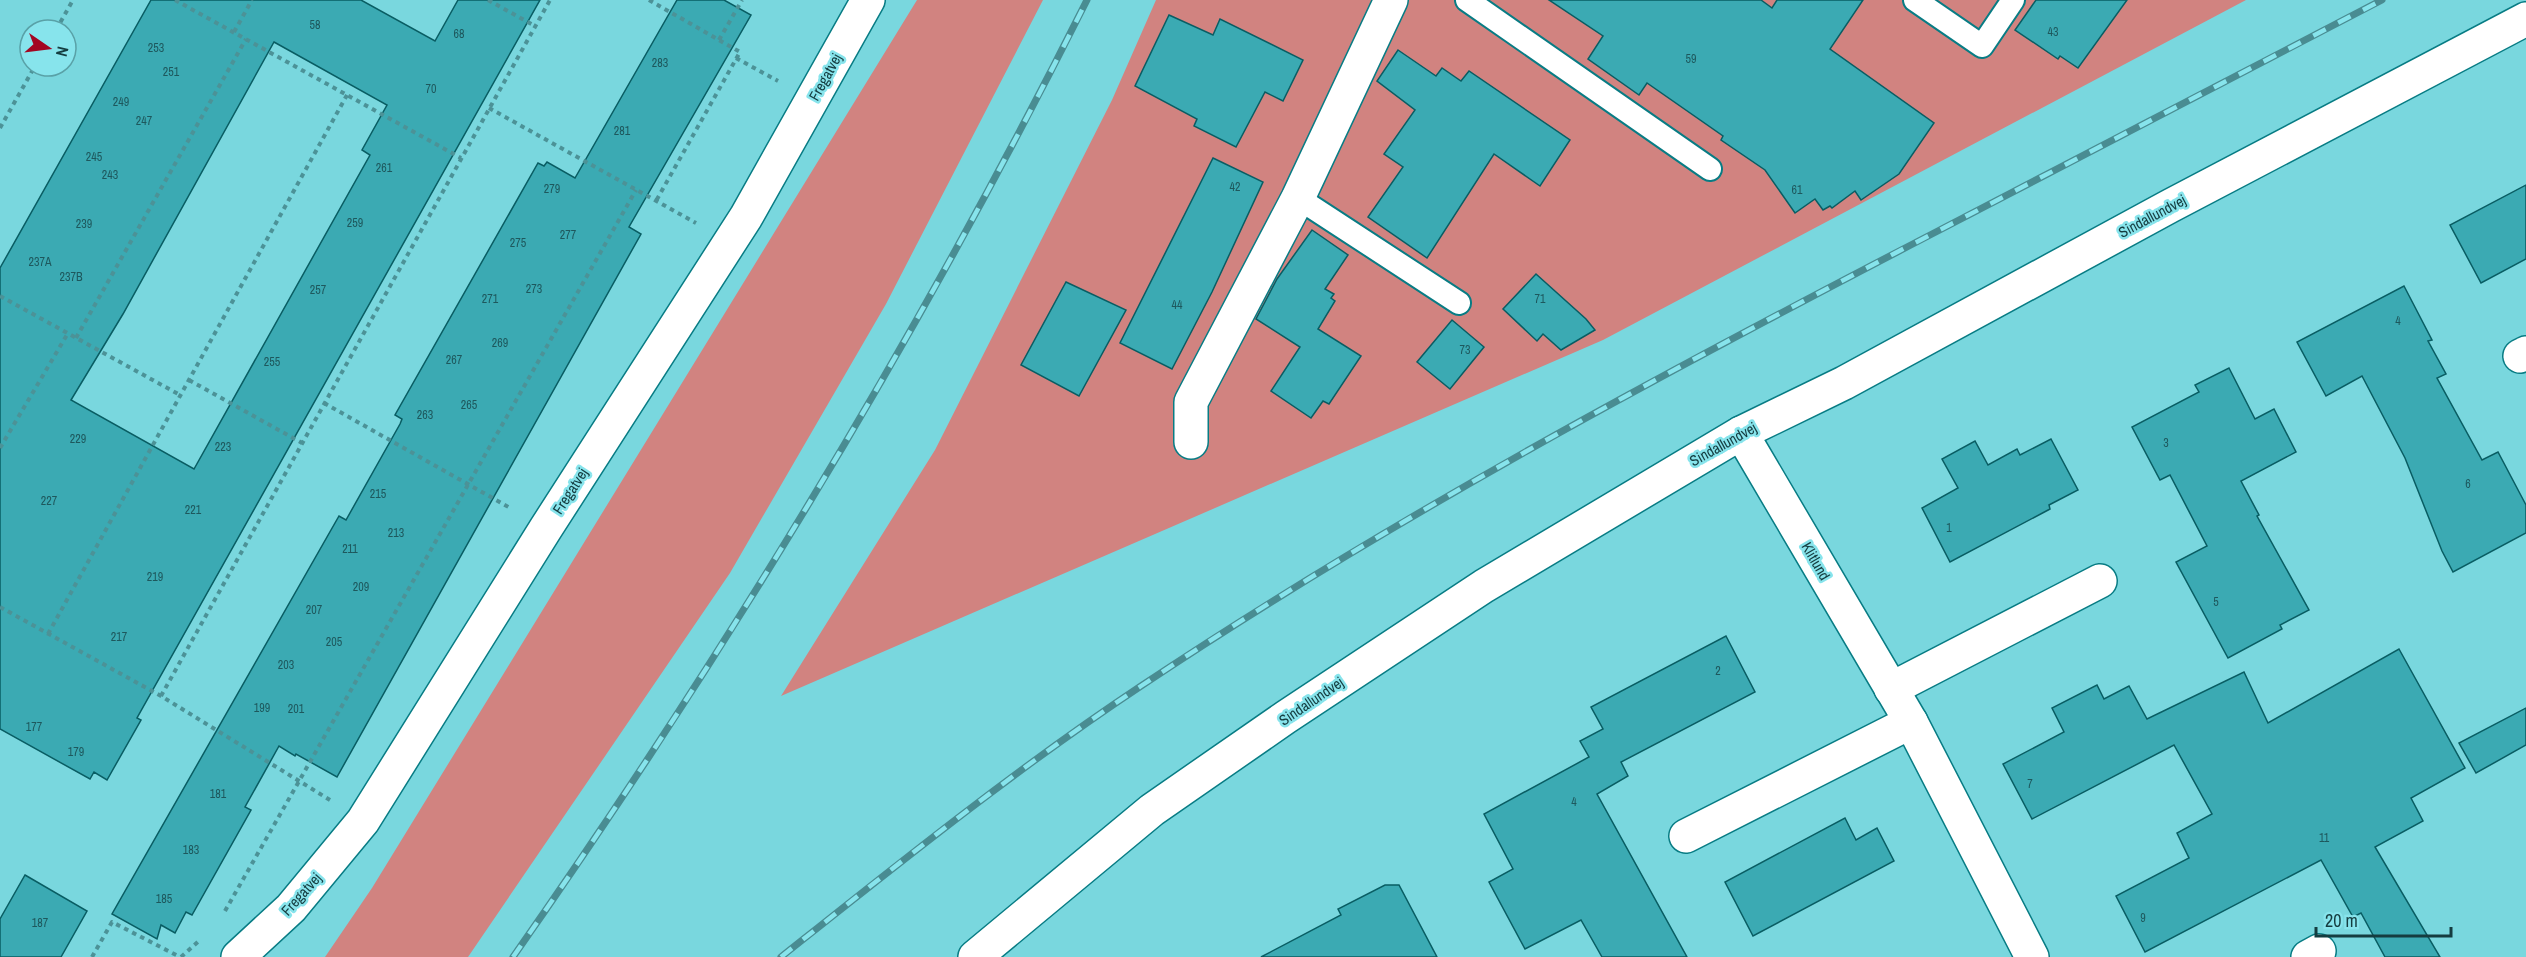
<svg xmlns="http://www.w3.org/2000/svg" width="2526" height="957" font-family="'Archivo Narrow',sans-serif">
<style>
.green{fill:#d18380}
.building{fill:#3baab3;stroke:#095d63;stroke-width:1.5;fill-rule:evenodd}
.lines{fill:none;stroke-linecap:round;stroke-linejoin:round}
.service-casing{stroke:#087c84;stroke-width:26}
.minor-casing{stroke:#087c84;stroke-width:36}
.path{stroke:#4c9297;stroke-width:4;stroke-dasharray:4.5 4.5;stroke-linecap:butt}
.service{stroke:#fff;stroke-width:22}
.minor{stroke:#fff;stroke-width:33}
.rail-casing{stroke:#498c92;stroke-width:7}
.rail{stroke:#87e4ec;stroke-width:4.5;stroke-dasharray:14;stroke-linecap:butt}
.labels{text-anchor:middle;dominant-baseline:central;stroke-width:5;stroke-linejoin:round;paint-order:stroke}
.number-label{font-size:12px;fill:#1e585d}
.street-label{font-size:15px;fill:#153d40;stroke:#87e4ec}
</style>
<rect width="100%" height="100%" fill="#79d7de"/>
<!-- green -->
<g class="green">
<path d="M917,0H1043L886,304L730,573L468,957H325L372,888Z"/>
<path d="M1156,0H2246L1603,340L781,696L935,450L1112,100Z"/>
</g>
<!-- building -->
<g class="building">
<path d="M151,0H361L435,41L458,0H540L137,718L141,720L107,780L94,772L90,779L0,729V268ZM274,42L387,105L362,150L370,155L194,469L71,400L123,314Z"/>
<path d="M677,0H724L751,15L629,227L641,234L337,777L296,754L295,756L279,746L245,807L251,810L192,915L186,912L175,933L161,925L157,939L112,914L339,516L346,520L400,424L402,419L395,415L538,163L544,166L547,162L575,178Z"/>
<path d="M1549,0H1761L1772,8L1777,0H1863L1830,49L1934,123L1899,174L1861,200L1855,191L1832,208L1830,206L1823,210L1815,199L1795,213L1765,170L1721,140L1723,136L1647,83L1639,95L1588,59L1603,36Z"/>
<path d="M2036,0H2127L2078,68L2060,56L2058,59L2015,30Z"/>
<path d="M1169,15L1213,35L1220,19L1303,60L1283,101L1265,92L1236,147L1194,126L1197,119L1135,86Z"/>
<path d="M1398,50L1436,76L1442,68L1461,81L1469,71L1570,140L1540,186L1494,154L1427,258L1368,217L1403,167L1384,154L1415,110L1377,81Z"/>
<path d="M1213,158L1263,182L1212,292L1172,369L1120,343Z"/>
<path d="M2526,185V259L2481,283L2450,225Z"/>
<path d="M1312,230L1348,255L1325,289L1334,294L1331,298L1335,301L1318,329L1361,356L1329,404L1323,401L1311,418L1271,391L1300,347L1256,319L1277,279Z"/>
<path d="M1536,274L1586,319L1595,330L1561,350L1543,334L1537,341L1503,309Z"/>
<path d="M1066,282L1126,310L1079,396L1021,365Z"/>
<path d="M2404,286L2432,340L2428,341L2446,374L2437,378L2482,460L2498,452L2526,505V533L2453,572L2442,551L2405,458L2362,376L2326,396L2297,342Z"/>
<path d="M1452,320L1484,347L1450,389L1417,362Z"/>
<path d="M2229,368L2255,419L2274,409L2296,452L2241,481L2259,515L2257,516L2309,610L2280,625L2282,629L2228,658L2176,562L2207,546L2170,475L2160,480L2132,427L2199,392L2195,385Z"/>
<path d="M2051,439L2078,490L2049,505L2050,509L1950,562L1922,508L1958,488L1942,459L1975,441L1988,465L2017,449L2020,455Z"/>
<path d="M1726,636L1755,692L1621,762L1628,776L1597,794L1687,957H1602L1581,920L1525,949L1489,882L1513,869L1484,814L1589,757L1580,741L1603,729L1591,707Z"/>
<path d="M2399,649L2465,768L2411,798L2423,821L2375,847L2440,957H2385L2361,913L2353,917L2321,860L2145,952L2116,896L2189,858L2177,833L2212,814L2174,745L2032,819L2003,764L2064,732L2052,708L2097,685L2104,699L2129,686L2147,719L2244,672L2268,723Z"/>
<path d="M2526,708V745L2476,773L2459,743Z"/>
<path d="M1845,818L1856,840L1877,828L1894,861L1753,936L1725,882Z"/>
<path d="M25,875L87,911L61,957H0V919Z"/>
<path d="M1385,885H1399L1437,957H1261L1341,915L1338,909Z"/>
</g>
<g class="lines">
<defs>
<g id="service">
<path d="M1467,0L1710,169"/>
<path d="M1915,0L1982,46L2013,0"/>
<path d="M1298,198L1459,303"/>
</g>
<g id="minor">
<path d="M2520,356L2526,353"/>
<path d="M1741,433L1911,722L2032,957"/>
<path d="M1191,442V402L1298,198L1391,0"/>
<path d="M1891,689L2100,581"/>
<path d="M1686,836L1911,722"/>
<path d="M238,957L291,908L363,821L546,528L746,217L868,0"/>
<path d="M975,957L1152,810L1286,717L1484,586L1741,433L1844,383L2170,206L2526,19"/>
<path d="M2308,957L2319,951"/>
</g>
</defs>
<!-- service casing -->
<use href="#service" class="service-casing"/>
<!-- minor casing -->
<use href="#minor" class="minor-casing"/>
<!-- path -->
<g class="path">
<path d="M175,0L461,158"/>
<path d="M488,0L535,26"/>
<path d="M649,0L740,52L656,201"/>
<path d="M56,30L73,0"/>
<path d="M234,32L252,0"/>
<path d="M719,40L742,0"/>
<path d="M736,58L778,81"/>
<path d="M489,108L696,223"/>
<path d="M0,128L35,66"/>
<path d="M0,296L180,395"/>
<path d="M76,338L246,39"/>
<path d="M189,380L302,443"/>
<path d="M324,403L512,509"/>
<path d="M0,448L68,333"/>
<path d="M0,607L161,696L330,800"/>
<path d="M48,634L347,95"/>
<path d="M161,696L550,0"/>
<path d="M225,911L636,190"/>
<path d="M92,957L112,922L180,957"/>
<path d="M181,957L201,939"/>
</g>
<!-- service -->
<use href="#service" class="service"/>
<!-- minor -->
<use href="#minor" class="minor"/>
<defs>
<g id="rail">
<path d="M513,957C726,653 921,332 1087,0"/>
<path d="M781,957C898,864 1016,769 1141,686C1394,517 1662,374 1932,234C2082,156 2232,78 2382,0"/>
</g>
</defs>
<!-- rail casing -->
<use href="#rail" class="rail-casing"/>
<!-- rail -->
<use href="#rail" class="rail"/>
</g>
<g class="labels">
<!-- number labels -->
<g class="number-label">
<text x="315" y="25">58</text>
<text x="2053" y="32">43</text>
<text x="459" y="34">68</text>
<text x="156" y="48">253</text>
<text x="1691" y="59">59</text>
<text x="660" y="63">283</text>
<text x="171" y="72">251</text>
<text x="431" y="89">70</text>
<text x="121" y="102">249</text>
<text x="144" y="121">247</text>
<text x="622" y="131">281</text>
<text x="94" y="157">245</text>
<text x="384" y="168">261</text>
<text x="110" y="175">243</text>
<text x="1235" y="187">42</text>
<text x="552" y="189">279</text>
<text x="1797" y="190">61</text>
<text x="355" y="223">259</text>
<text x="84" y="224">239</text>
<text x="568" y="235">277</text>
<text x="518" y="243">275</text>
<text x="40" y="262">237A</text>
<text x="71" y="277">237B</text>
<text x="534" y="289">273</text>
<text x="318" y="290">257</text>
<text x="490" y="299">271</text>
<text x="1540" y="299">71</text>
<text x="1177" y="305">44</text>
<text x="2398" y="321">4</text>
<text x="500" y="343">269</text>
<text x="1465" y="350">73</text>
<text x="454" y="360">267</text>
<text x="272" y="362">255</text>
<text x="469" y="405">265</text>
<text x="425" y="415">263</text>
<text x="78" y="439">229</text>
<text x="2166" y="443">3</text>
<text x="223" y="447">223</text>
<text x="2468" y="484">6</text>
<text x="378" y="494">215</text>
<text x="49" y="501">227</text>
<text x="193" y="510">221</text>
<text x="1949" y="528">1</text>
<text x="396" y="533">213</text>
<text x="350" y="549">211</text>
<text x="155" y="577">219</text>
<text x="361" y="587">209</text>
<text x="2216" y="602">5</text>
<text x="314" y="610">207</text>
<text x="119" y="637">217</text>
<text x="334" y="642">205</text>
<text x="286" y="665">203</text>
<text x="1718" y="671">2</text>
<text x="262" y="708">199</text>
<text x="296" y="709">201</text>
<text x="34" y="727">177</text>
<text x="76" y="752">179</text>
<text x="2030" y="784">7</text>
<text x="218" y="794">181</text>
<text x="1574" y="802">4</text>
<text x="2324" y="838">11</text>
<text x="191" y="850">183</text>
<text x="164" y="899">185</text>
<text x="2143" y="918">9</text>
<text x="40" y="923">187</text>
</g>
<!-- street labels -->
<g class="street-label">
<text transform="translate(825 77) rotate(-61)">Fregatvej</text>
<text transform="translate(2152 216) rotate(-28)">Sindallundvej</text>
<text transform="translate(1723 444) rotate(-29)">Sindallundvej</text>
<text transform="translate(570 491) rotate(-57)">Fregatvej</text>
<text transform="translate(1816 561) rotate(60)">Klitlund</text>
<text transform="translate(1311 701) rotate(-34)">Sindallundvej</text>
<text transform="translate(301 894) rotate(-48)">Fregatvej</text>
</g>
</g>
<!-- north arrow -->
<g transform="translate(48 48) rotate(104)"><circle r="28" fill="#87e4ec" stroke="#59a1a7" stroke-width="1.5"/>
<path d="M0-4.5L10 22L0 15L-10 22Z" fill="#a30622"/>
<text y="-9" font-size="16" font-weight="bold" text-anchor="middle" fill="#153d40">N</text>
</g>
<!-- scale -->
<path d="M2316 927v9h135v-9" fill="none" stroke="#153d40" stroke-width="3"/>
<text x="2325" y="927" font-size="18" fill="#153d40" stroke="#87e4ec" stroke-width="4.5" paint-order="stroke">20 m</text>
</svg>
